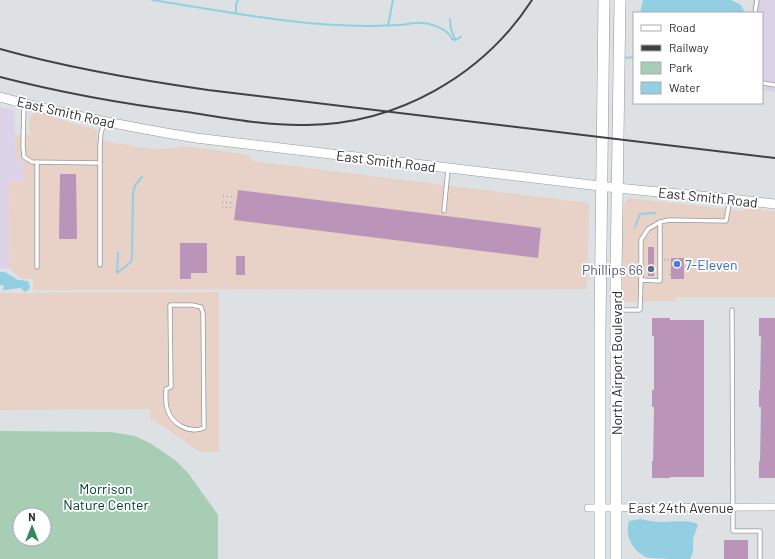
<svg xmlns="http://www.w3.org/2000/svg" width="775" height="559" font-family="Barlow,sans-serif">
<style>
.commercial{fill:#e8d1c6}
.industrial{fill:#dbd2e7}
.green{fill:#a7cdb5;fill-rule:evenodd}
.water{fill:#92cfe3}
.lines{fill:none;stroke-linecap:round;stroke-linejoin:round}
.stream{stroke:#92cfe3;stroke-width:2}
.building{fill:#ba94b9}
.service-casing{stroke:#95999b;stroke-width:5}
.minor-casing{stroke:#95999b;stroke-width:8}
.tertiary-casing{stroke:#95999b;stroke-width:10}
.primary-casing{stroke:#95999b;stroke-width:12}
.path{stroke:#878a8c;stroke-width:1;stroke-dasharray:1 3;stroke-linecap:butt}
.service{stroke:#fff;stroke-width:3.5}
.minor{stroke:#fff;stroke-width:7}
.tertiary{stroke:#fff;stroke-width:9}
.primary{stroke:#fff;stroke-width:11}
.rail{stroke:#3f4142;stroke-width:2}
.shop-dot{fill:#3f7fe0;stroke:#fff;stroke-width:1.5}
.service-dot{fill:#5c6f8a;stroke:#fff;stroke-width:1.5}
.labels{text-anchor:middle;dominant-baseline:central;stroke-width:3.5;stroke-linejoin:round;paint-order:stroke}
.street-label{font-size:14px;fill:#2d2e2f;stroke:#fff}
.shop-label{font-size:14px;fill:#366cbe;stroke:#fff;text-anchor:start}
.service-label{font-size:14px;fill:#4e5e75;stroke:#fff;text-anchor:end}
.park-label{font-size:14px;fill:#004125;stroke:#fff}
</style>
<rect width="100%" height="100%" fill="#dde1e4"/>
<!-- commercial -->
<g class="commercial">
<path d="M38,112L72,123L97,130V140L152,149L175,148L181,146L216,150L249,155L251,161L589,203L587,289L33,290V278L21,279L9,268L8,182L24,181V167L16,155L15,135H30L29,119L33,114Z"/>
<path d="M628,198L744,211L746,208L775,211V297H676V301L621,302L623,206Z"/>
<path d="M219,292V452H200L154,420H150V409L0,410V293Z"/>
</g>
<!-- industrial -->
<g class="industrial">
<path d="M753,0H775V92L762,90V13H751Z"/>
<path d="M0,107L14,111L16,155L24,167V181L8,182L9,268L0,269Z"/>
</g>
<!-- green -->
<path class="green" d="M0,431L111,432L135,436L150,443L175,460L188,473L218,515V559H0ZM20,515H44V539H20Z"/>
<!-- water -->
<g class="water">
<path d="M643,0H731L741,5L745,13H640Z"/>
<path d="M0,272H5L18,280L28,281L30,288L26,292L22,290L21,287L20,288L5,290L2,289L4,287L3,285H0Z"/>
<path d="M640,519C647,520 654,522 661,522C670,522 693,519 698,525L693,539V552L690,559C681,559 657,559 649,558C634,553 624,537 629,521Z"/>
</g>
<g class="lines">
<!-- stream -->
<g class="stream">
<path d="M152,0C223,11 295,26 367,26C378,26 389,25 400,25C405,25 410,23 415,23C427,22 447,27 452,39L455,40L461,37"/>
<path d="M236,13V4L238,0"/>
<path d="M450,19L451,29L455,39"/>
<path d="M388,26L393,0"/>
<path d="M623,58L634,57"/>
<path d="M635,227L640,214L655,213"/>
<path d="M118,253L117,273L131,262L132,258L133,192L136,184L142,177"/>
</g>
</g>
<!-- building -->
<g class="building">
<path d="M60,174H76L77,239H59Z"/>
<path d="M238,190L541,228L538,258L234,220Z"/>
<path d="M180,243H207V273H191V279H180Z"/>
<rect x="648" y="247" width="6" height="29"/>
<rect x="236" y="256" width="9" height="19"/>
<rect x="671" y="258" width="13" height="21"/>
<path d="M652,318H670V320H704V477H670V478H652V461H653L654,407H652V390H654V336H652Z"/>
<path d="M759,318H775V478H759V461H760L761,407H759V390H760L761,336H759Z"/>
<rect x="724" y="540" width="24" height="19"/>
</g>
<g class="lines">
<defs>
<g id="service">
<path d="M755,13L757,0"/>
<path d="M762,83L775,85"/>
<path d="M24,104L23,146L24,157L32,162L100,163"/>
<path d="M444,211L448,169"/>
<path d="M100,265V146L101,133L104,123"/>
<path d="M37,267V162"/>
<path d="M641,280V240L648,229L660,222"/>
<path d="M170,305H192L201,307L203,313L204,428C189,434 171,424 167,408C165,402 166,395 166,389L171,387Z"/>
<path d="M617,310H640L641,280L660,281V222L669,220L726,221L730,199"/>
<path d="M732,310L733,531H760V559"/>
</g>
<path id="minor" d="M588,508L775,507"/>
<path id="tertiary" d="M0,97C65,115 130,127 196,138L617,188L721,198L775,204"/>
<g id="primary">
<path d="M600,559V328L604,0"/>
<path d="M616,559V276L620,0"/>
</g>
</defs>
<!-- service casing -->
<use href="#service" class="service-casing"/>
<!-- minor casing -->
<use href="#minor" class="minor-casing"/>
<!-- tertiary casing -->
<use href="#tertiary" class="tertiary-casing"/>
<!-- primary casing -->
<use href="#primary" class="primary-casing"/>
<!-- path -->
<g class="path">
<path d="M223,196L234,197"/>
<path d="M222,202L233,203"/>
<path d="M222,207L233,208"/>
<path d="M664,260H669"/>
<path d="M670,270V278"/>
</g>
<!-- service -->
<use href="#service" class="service"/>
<!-- minor -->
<use href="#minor" class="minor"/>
<!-- tertiary -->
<use href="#tertiary" class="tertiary"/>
<!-- primary -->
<use href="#primary" class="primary"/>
<!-- rail -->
<g class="rail">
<path d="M0,49C68,68 138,80 208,90L775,158"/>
<path d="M0,77C62,93 124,104 187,112C226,118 267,126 307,125C397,124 483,76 532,0"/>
</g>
</g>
<!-- markers -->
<circle class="shop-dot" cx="677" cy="264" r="4"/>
<circle class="service-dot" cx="651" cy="269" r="4"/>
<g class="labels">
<!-- street labels -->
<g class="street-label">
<text transform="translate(66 112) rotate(13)">East Smith Road</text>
<text transform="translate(386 161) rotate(7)">East Smith Road</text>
<text transform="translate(708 197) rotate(6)">East Smith Road</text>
<text transform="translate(616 363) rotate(-90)">North Airport Boulevard</text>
<text x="681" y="507">East 24th Avenue</text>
</g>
<!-- shop labels -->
<g class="shop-label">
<text x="685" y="264">7-Eleven</text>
</g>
<!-- service labels -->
<g class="service-label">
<text x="643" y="269">Phillips 66</text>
</g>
<!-- park labels -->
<g class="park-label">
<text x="106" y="488">Morrison<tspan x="106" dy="16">Nature Center</tspan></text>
</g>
</g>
<!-- legend -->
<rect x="633" y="12" width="130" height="92" fill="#ffffff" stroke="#ababac"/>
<rect x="641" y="25" width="20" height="6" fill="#ffffff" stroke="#ababac"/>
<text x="669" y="32" font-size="12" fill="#2d2e2f">Road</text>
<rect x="641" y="45" width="20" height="6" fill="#3f4142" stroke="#ababac"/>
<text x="669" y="52" font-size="12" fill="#2d2e2f">Railway</text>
<rect x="641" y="62" width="20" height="12" fill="#a7cdb5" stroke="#ababac"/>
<text x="669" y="72" font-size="12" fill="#2d2e2f">Park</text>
<rect x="641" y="82" width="20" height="12" fill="#92cfe3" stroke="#ababac"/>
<text x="669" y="92" font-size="12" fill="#2d2e2f">Water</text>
<!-- north arrow -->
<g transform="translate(32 527)"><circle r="19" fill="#ffffff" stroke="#ababac"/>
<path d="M0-3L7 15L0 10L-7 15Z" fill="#36895b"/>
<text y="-6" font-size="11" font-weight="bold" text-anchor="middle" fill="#2d2e2f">N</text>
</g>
</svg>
